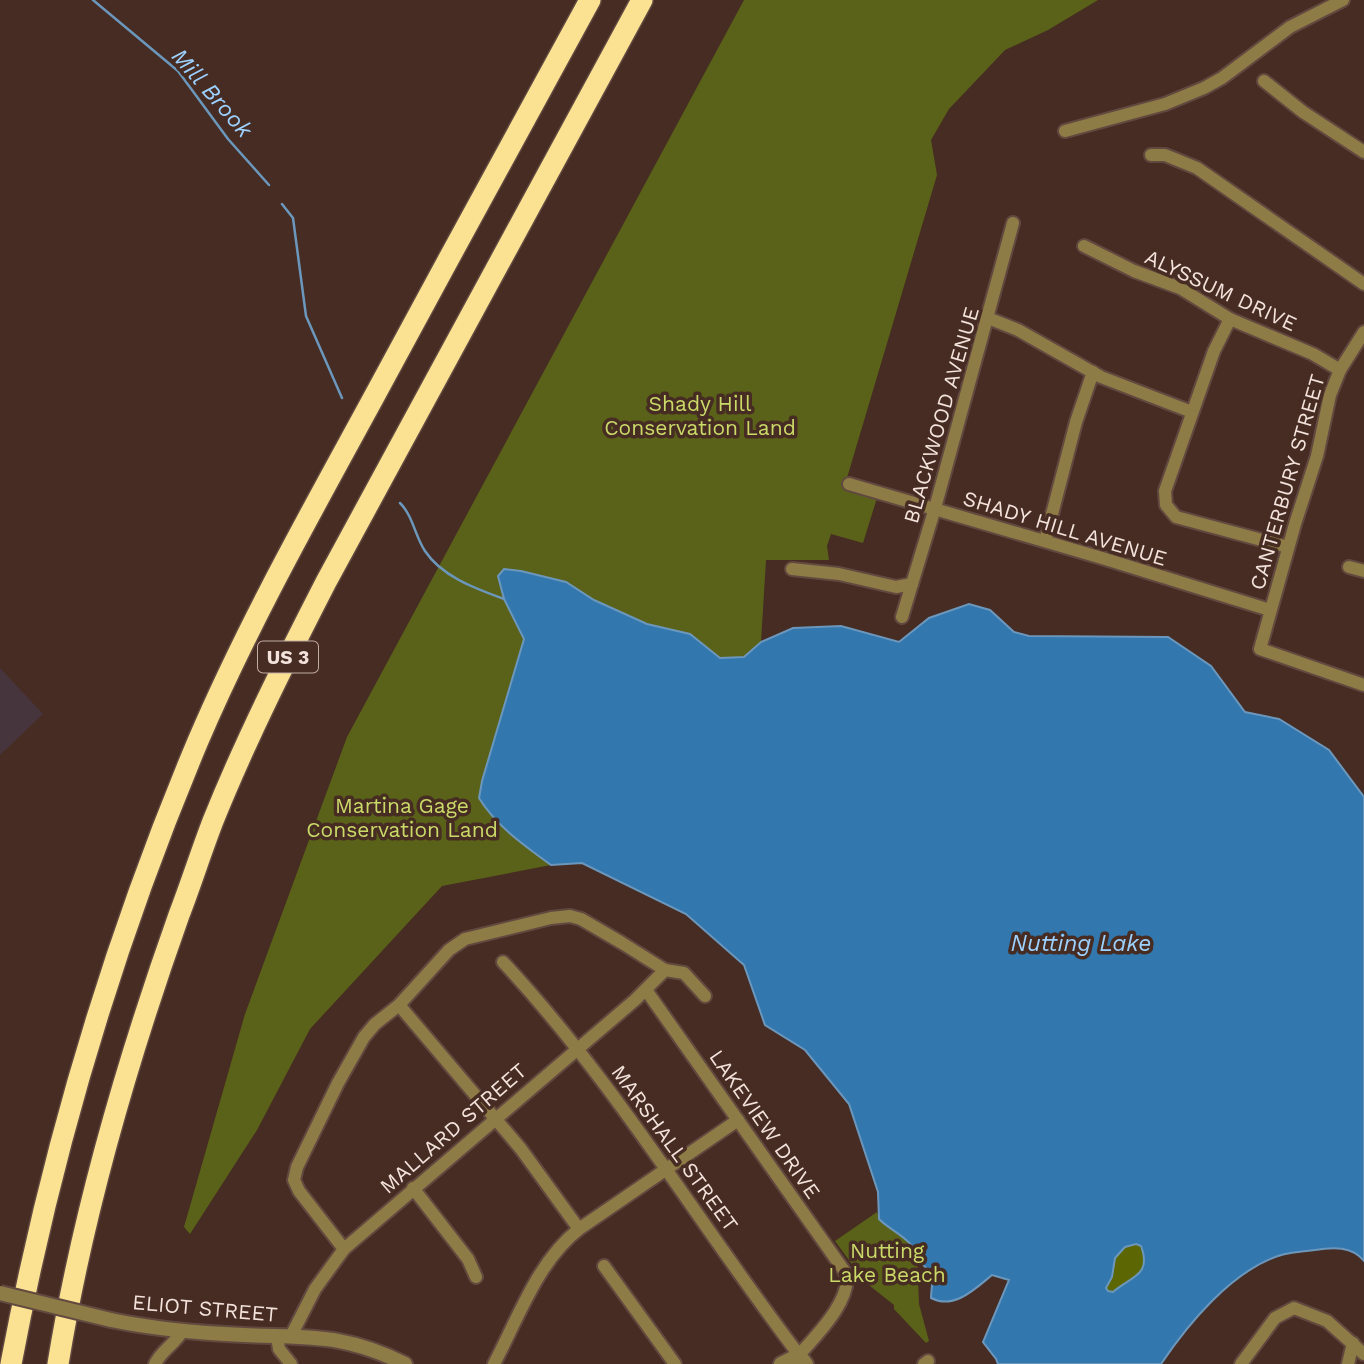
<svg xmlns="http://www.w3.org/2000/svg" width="1364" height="1364" font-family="'Work Sans',sans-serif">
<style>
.industrial{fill:#47353d}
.green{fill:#5a6219}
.forest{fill:#5c6602}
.water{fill:#3277ae;stroke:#6c97bc;stroke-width:2;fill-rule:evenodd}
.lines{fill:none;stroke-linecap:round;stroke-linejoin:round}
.stream{stroke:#6c97bc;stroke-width:2.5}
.minor-casing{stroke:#624940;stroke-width:16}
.tertiary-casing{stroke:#624940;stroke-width:18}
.motorway-casing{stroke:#624940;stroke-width:24}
.minor{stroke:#8d7c45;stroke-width:12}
.tertiary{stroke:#8d7c45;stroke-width:14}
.motorway{stroke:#fbe293;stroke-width:21}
.tertiary-bridge-casing{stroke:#624940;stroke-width:18;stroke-linecap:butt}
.tertiary-bridge{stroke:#8d7c45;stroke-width:14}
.labels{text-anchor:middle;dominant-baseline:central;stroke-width:7;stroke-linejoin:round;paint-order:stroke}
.shield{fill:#462c22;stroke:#c0aca4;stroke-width:2}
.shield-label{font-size:19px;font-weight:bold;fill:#f4e3dc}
.street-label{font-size:21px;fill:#f4e3dc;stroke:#462c22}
.park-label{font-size:21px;fill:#cada68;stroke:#462c22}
.water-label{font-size:23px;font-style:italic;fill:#9dd1ff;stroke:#462c22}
</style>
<rect width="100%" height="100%" fill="#462c22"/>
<!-- industrial -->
<path class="industrial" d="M0,668L43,714L0,755Z"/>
<!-- green -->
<g class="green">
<path d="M744,0H1098L1048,30L1005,50L949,109L931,140L937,175L844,488L877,498L863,543L831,534L827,546L829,560H766L761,642L744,657L720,658L690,634L647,624L594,600L566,582L521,571L504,569L499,575L504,599L524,639L482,781L479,798L522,843L551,865L442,886L310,1029L257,1130L190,1234L184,1227L245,1014L347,737Z"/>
<path d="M877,1212L879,1219L911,1244L917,1253L919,1304L929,1341L926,1343L894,1309V1305L865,1282L835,1241Z"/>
</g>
<!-- forest -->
<path class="forest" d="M1136,1244L1141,1246C1152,1276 1131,1276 1113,1292H1108L1106,1288L1112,1277L1115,1258L1125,1247Z"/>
<!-- water -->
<path class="water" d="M504,569L521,571L566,582L594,600L647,624L690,634L720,658L744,657L761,642L793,628L841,626L899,642L929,618L969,604L990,610L1014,632L1029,636L1168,637L1211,666L1245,712L1279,719L1329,750L1364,797V1261C1352,1246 1333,1247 1315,1250C1303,1251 1289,1252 1278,1256C1231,1272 1188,1324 1161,1364H998L996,1359L983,1342L1009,1280L992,1275C975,1289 954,1310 931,1298C932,1272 938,1277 916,1259C918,1241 890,1231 879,1219L878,1192L849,1104L805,1050L765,1025L744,965L686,914L582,863L551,865C525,846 496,826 479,798L482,781L524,639L504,599L498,576ZM1136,1244L1141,1246C1152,1276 1131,1276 1113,1292L1108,1291L1106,1288L1112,1277L1115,1258L1125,1247Z"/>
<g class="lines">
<!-- stream -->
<g class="stream">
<path d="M93,0L178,71L228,139L269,185"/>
<path d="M282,204L293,218L306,316L342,398"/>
<path d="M400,503C413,516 415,536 425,551C442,577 477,589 504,599"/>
</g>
<defs>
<g id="minor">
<path d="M1264,81L1303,112L1364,152"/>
<path d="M1065,131L1165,104L1204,88L1222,78L1290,27L1343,0"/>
<path d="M1151,155H1165L1197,168L1364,284"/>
<path d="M1084,246L1134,271L1180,288L1230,319L1313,354L1340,370"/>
<path d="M988,318L1018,330L1101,377L1192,412"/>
<path d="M1230,319L1214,351L1165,491L1166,505L1176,517L1288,547"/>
<path d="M1364,332L1340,370L1330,395L1317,456L1295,524L1260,649L1364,685"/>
<path d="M849,484L1102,558L1270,610"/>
<path d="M1045,541L1076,422L1093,372"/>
<path d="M1349,567L1364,571"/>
<path d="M792,569L839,574L896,587L912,584"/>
<path d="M902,617L935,508L1013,223"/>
<path d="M503,962C615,1082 699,1224 799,1355C815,1337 855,1297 845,1272L646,990"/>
<path d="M665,970L684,973L705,996"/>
<path d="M399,1005L521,1149L579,1229"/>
<path d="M413,1188L468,1259L476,1277"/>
<path d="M344,1249L299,1191L294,1180L297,1167L338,1083L364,1037L375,1024L399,1005L449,950L465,939L551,918L570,916L581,919L622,943L665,970"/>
<path d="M604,1266L675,1364"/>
<path d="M277,1336L279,1349L291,1364"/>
<path d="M291,1336L315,1289L344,1249L635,1000L665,970"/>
<path d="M155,1364C161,1351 175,1344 183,1330"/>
<path d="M494,1364C518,1319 537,1262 579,1229L738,1120"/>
<path d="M924,1364L928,1361"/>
<path d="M1241,1364L1275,1318L1294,1308L1327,1321L1364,1354"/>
<path d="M1348,1364L1353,1343"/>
</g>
<g id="tertiary">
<path d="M111,1320C154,1329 199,1333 244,1335C309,1338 343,1333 405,1364"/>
<path d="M781,1364L799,1355L806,1364"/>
</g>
<g id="motorway">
<path d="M11,1364C52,1147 112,945 198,741C249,622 313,509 375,395C446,263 518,132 590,0"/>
<path d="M58,1364C83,1211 127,1061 179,915C191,884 201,852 213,821C246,739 286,660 326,582L642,0"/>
</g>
</defs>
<!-- minor casing -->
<use href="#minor" class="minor-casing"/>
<!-- tertiary casing -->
<use href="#tertiary" class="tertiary-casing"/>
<!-- motorway casing -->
<use href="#motorway" class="motorway-casing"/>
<!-- minor -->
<use href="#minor" class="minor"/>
<!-- tertiary -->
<use href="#tertiary" class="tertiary"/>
<!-- motorway -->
<use href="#motorway" class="motorway"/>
<defs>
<path id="tertiary-bridge" d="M0,1293L111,1320"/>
</defs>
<!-- tertiary-bridge casing -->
<use href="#tertiary-bridge" class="tertiary-bridge-casing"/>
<!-- tertiary-bridge -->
<use href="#tertiary-bridge" class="tertiary-bridge"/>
</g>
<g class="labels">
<!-- shield labels -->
<rect class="shield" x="258" y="641.5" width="60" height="31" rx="5"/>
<g class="shield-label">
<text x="288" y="657">US 3</text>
</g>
<!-- street labels -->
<g class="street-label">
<text transform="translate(1221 290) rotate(25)">ALYSSUM DRIVE</text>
<text transform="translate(941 415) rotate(-74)">BLACKWOOD AVENUE</text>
<text transform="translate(1287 482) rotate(-74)">CANTERBURY STREET</text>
<text transform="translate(1065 528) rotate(17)">SHADY HILL AVENUE</text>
<text transform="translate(765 1124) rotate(55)">LAKEVIEW DRIVE</text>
<text transform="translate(453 1128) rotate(-41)">MALLARD STREET</text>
<text transform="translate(675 1148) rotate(54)">MARSHALL STREET</text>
<text transform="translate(205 1308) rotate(5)">ELIOT STREET</text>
</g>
<!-- park labels -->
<g class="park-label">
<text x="700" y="403">Shady Hill<tspan x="700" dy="24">Conservation Land</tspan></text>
<text x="402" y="805">Martina Gage<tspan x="402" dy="24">Conservation Land</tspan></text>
<text x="887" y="1250">Nutting<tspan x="887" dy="24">Lake Beach</tspan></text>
</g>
<!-- water labels -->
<g class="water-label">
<text transform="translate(212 93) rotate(49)">Mill Brook</text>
<text x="1081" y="943">Nutting Lake</text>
</g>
</g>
</svg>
